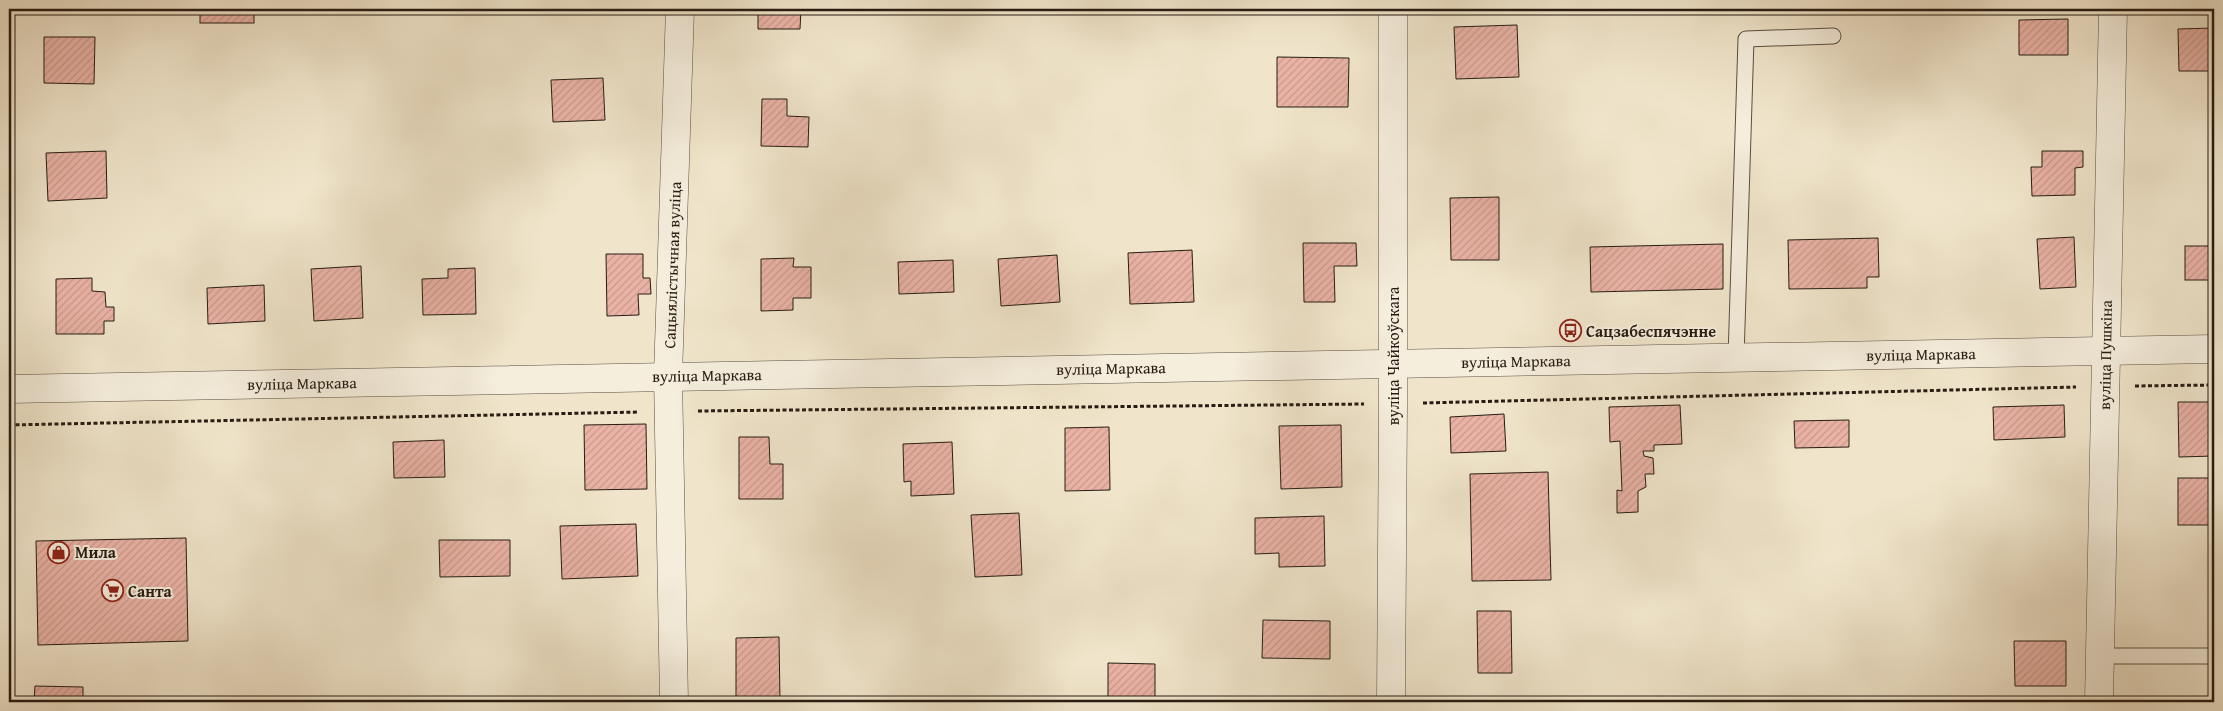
<svg xmlns="http://www.w3.org/2000/svg" width="2223" height="711" font-family="'Gentium Book Plus',serif">
<style>
.building{fill:url(#building-hatch);stroke:#271c13}
.lines{fill:none;stroke-linecap:round;stroke-linejoin:round}
.service-casing{stroke:#594e41;stroke-width:17}
.minor-casing{stroke:#594e41;stroke-width:29}
.path{stroke:#271c13;stroke-width:3;stroke-dasharray:4 2.5;stroke-linecap:butt}
.service{stroke:#f5eedd;stroke-width:15}
.minor{stroke:#f5eedd;stroke-width:28}
.labels{text-anchor:middle;dominant-baseline:central;stroke-width:4;stroke-linejoin:round;paint-order:stroke}
.street-label{font-size:16px;fill:#271c13;stroke:#f5eedd}
.poi-label{font-size:16px;font-weight:bold;fill:#271c13;stroke:#f5eedd;text-anchor:start}
</style>
<defs>
<pattern id="building-hatch" width="6" height="6" patternUnits="userSpaceOnUse" patternTransform="scale(1.25)"><rect width="6" height="6" fill="#eab3a6"/><path d="M-1 1l2-2M0 6l6-6M5 7l2-2" fill="none" stroke="#c9998e"/></pattern>
</defs>
<rect width="100%" height="100%" fill="#f0e5cb"/>
<filter id="stains"><feTurbulence type="fractalNoise" baseFrequency=".004" numOctaves="4"/><feColorMatrix values="0 0 0 0 .2 0 0 0 0 .09 0 0 0 0 .02 0 0 0 .5 -.17"/></filter>
<radialGradient id="worn" r=".72"><stop offset=".6" stop-color="#630" stop-opacity="0"/><stop offset="1" stop-color="#630" stop-opacity=".3"/></radialGradient>
<!-- building -->
<g class="building">
<rect x="200" y="9" width="54" height="14"/>
<path d="M758,9H801L800,29H758Z"/>
<path d="M2068,19V55H2019V20Z"/>
<path d="M1517,25L1519,77L1456,79L1454,27Z"/>
<path d="M2214,28V71H2179L2178,29Z"/>
<path d="M44,37H95L94,84L44,83Z"/>
<path d="M1277,57L1349,58L1348,107H1277Z"/>
<path d="M603,78L605,120L553,122L551,80Z"/>
<path d="M762,99H787V116L809,117L808,147L761,146Z"/>
<path d="M106,151L107,198L48,201L46,153Z"/>
<path d="M2042,151H2083V167L2075,168V195L2032,196L2031,167H2042Z"/>
<path d="M1499,197V260H1451L1450,198Z"/>
<path d="M2074,237L2076,287L2040,289L2037,239Z"/>
<path d="M1878,238L1879,277H1867V288L1789,289L1788,240Z"/>
<path d="M1303,243H1356L1357,266H1334L1335,302H1304Z"/>
<path d="M1723,244V289L1591,292L1590,247Z"/>
<rect x="2185" y="246" width="29" height="34"/>
<path d="M1192,250L1194,302L1130,304L1128,253Z"/>
<path d="M606,254H643V278H650L651,294H638L639,315L607,316Z"/>
<path d="M1057,255L1060,302L1001,306L998,259Z"/>
<path d="M794,258L793,267H811V298H793V310L761,311V259Z"/>
<path d="M953,260L954,292L899,294L898,262Z"/>
<path d="M361,266L363,318L314,321L311,269Z"/>
<path d="M475,268L476,314L423,315L422,279L448,278V269Z"/>
<path d="M92,278V291L105,292L106,307H114V321H104V334H56V279Z"/>
<path d="M264,285L265,321L208,324L207,288Z"/>
<path d="M2178,402H2214V456L2179,457Z"/>
<path d="M1680,405L1682,444L1654,445V451H1643L1644,456L1653,458L1654,474H1645L1646,487L1638,491V512L1617,513V490L1622,491L1620,441L1610,442L1609,407Z"/>
<path d="M2064,405L2065,437L1994,440L1993,407Z"/>
<path d="M1504,414L1506,451L1451,453L1450,417Z"/>
<path d="M1849,420V447L1795,448L1794,421Z"/>
<path d="M646,424L647,489L585,490L584,425Z"/>
<path d="M1341,425L1342,487L1281,489L1279,426Z"/>
<path d="M1109,427L1110,490L1065,491V428Z"/>
<path d="M739,437H769L770,464H783V499H739Z"/>
<path d="M444,440L445,477L394,478L393,442Z"/>
<path d="M952,442L954,494L911,496V481L904,482L903,444Z"/>
<path d="M1548,472L1551,580L1472,581L1470,474Z"/>
<rect x="2178" y="478" width="36" height="47"/>
<path d="M1019,513L1022,575L975,577L971,515Z"/>
<path d="M1324,516L1325,566L1279,567V553L1255,554V518Z"/>
<path d="M636,524L638,576L562,579L560,526Z"/>
<path d="M186,538L188,641L38,645L36,541Z"/>
<path d="M439,540H510V576L440,577Z"/>
<path d="M1477,611H1511L1512,673H1478Z"/>
<path d="M1263,620L1330,621V659L1262,658Z"/>
<path d="M779,637L780,702H736V638Z"/>
<path d="M2014,641H2066V686H2015Z"/>
<path d="M1108,663L1155,664V702H1108Z"/>
<path d="M35,686L83,687V701L112,702H34Z"/>
</g>
<g class="lines">
<defs>
<g id="service">
<path d="M1736,358L1746,39L1833,36"/>
<path d="M2100,656H2214"/>
</g>
<g id="minor">
<path d="M9,389L2214,349"/>
<path d="M674,702L668,376L680,9"/>
<path d="M1391,702L1393,404V9"/>
<path d="M2099,702L2113,9"/>
</g>
</defs>
<!-- service casing -->
<use href="#service" class="service-casing"/>
<!-- minor casing -->
<use href="#minor" class="minor-casing"/>
<!-- path -->
<g class="path">
<path d="M2135,386L2214,385"/>
<path d="M1423,403L2076,387"/>
<path d="M698,411L1364,404"/>
<path d="M9,425L639,412"/>
</g>
<!-- service -->
<use href="#service" class="service"/>
<!-- minor -->
<use href="#minor" class="minor"/>
</g>
<!-- icons -->
<defs>
<symbol id="bus-ring" viewBox="-11 -11 22 22"><circle r="9.5" fill="#f5eedd" stroke="#8f2418" stroke-width="1.5"/><path d="M-5-6H5V4H4V6H2V4H-2V6H-4V4H-5ZM-3.5-4V0h7V-4ZM-3.5 1.2v1.5H-2V1.2ZM2 1.2v1.5H3.5V1.2Z" fill="#8f2418"/></symbol>
<symbol id="shop-ring" viewBox="-11 -11 22 22"><circle r="9.5" fill="#f5eedd" stroke="#8f2418" stroke-width="1.5"/><path d="M-5-2.5h2.3a2.7 3.5 0 0 1 5.4 0H5L5.5 6h-11ZM-1.5-2.5h3a1.5 2.3 0 0 0-3 0Z" fill="#8f2418"/></symbol>
<symbol id="supermarket-ring" viewBox="-11 -11 22 22"><circle r="9.5" fill="#f5eedd" stroke="#8f2418" stroke-width="1.5"/><path d="M-6-5.5h2.5l.6 2H6L4.5 2H-2.5L-4.4-4H-6ZM-1.5 3.2a1.3 1.3 0 1 0 .1 0ZM3 3.2a1.3 1.3 0 1 0 .1 0Z" fill="#8f2418"/></symbol>
</defs>
<g fill-rule="evenodd">
<use href="#bus-ring" x="1558" y="318" width="25" height="25"/>
<use href="#shop-ring" x="46" y="540" width="25" height="25"/>
<use href="#supermarket-ring" x="100" y="578" width="25" height="25"/>
</g>
<g class="labels">
<!-- street labels -->
<g class="street-label">
<text transform="translate(672 265) rotate(-88)">Сацыялістычная вуліца</text>
<text transform="translate(1921 354) rotate(-1)">вуліца Маркава</text>
<text transform="translate(2105 355) rotate(-89)">вуліца Пушкіна</text>
<text transform="translate(1393 356) rotate(-90)">вуліца Чайкоўскага</text>
<text transform="translate(1516 361) rotate(-1)">вуліца Маркава</text>
<text transform="translate(1111 368) rotate(-1)">вуліца Маркава</text>
<text transform="translate(707 375) rotate(-1)">вуліца Маркава</text>
<text transform="translate(302 383) rotate(-1)">вуліца Маркава</text>
</g>
<!-- poi labels -->
<g class="poi-label">
<text x="1586" y="331">Сацзабеспячэнне</text>
<text x="75" y="552">Мила</text>
<text x="128" y="591">Санта</text>
</g>
</g>
<!-- margin -->
<rect width="2223" height="711" fill="none" stroke="#f0e5cb" stroke-width="30"/>
<rect x="10" y="10" width="2203" height="691" fill="none" stroke="#271c13" stroke-width="2.5"/>
<rect x="15" y="15" width="2193" height="681" fill="none" stroke="#271c13"/>
<rect width="100%" height="100%" filter="url(#stains)"/>
<rect width="100%" height="100%" fill="url(#worn)"/>
</svg>
